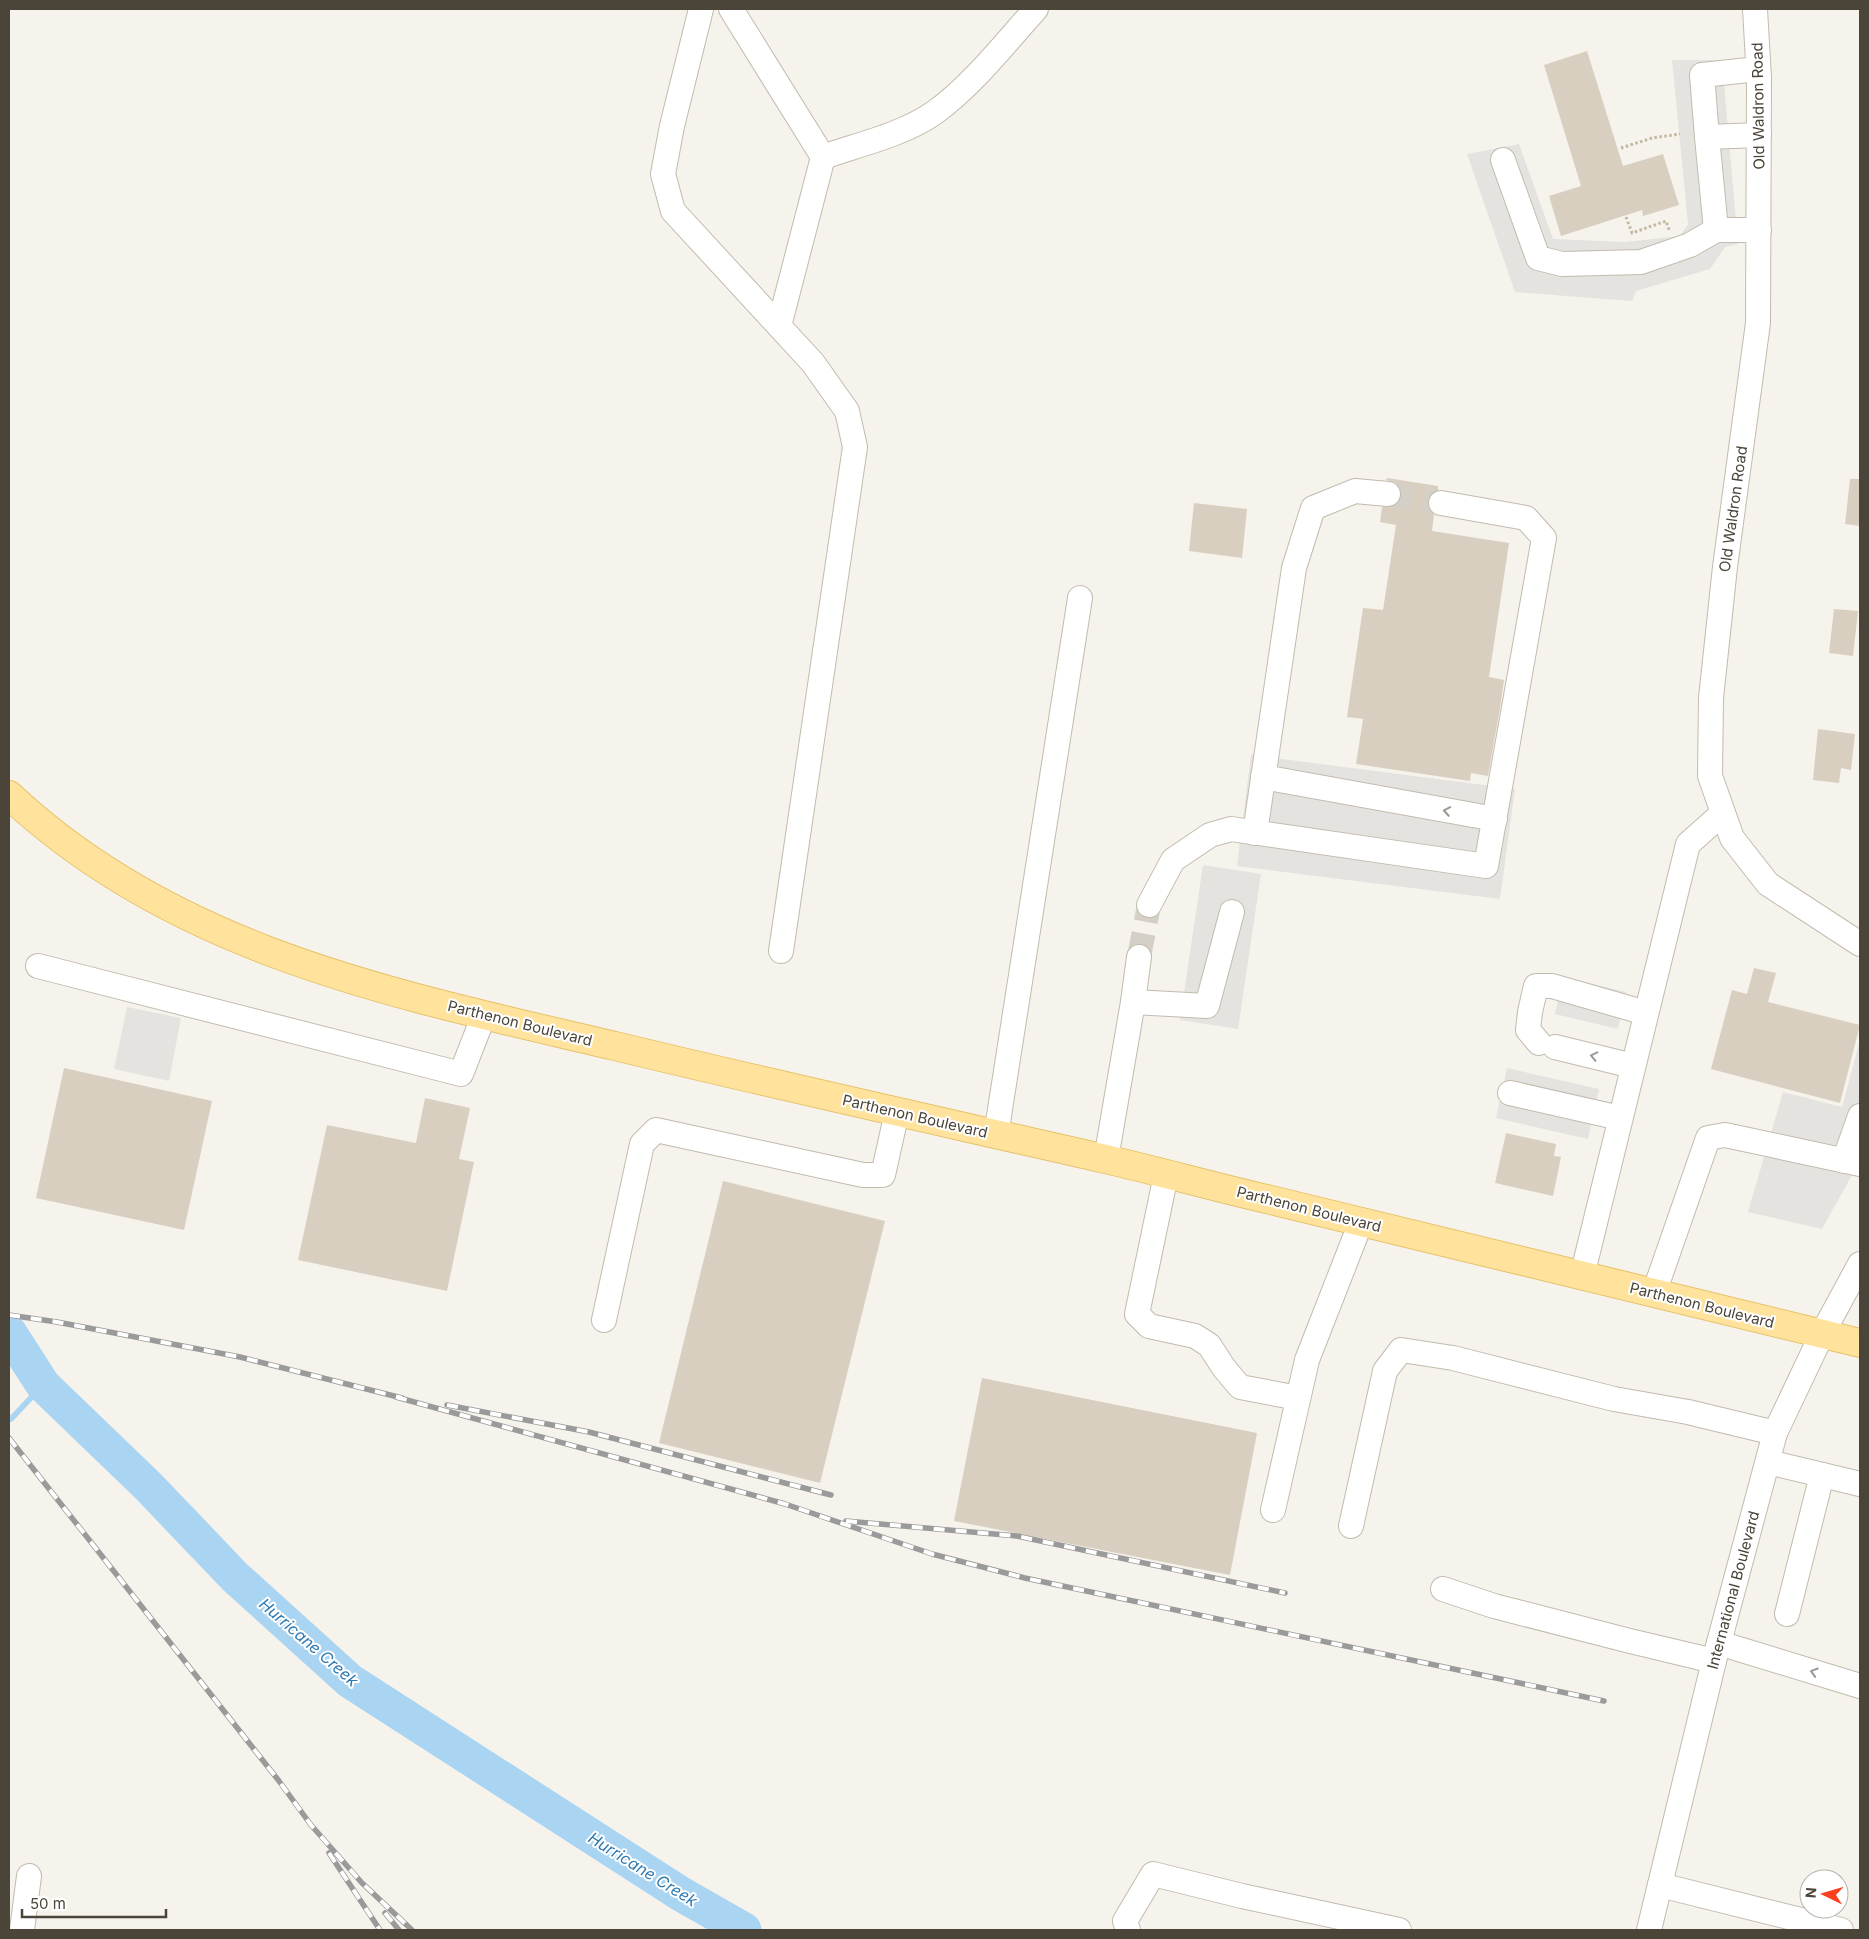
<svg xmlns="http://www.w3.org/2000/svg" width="1869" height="1939" font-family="Inter,sans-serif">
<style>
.parking{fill:#e5e3e0}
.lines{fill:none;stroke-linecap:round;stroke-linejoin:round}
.stream{stroke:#a9d4f2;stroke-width:5.5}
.river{stroke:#a9d4f2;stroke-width:35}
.building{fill:#d8cfc1}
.minor-tunnel{stroke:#d4d0c8;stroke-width:24;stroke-dasharray:24 12;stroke-linecap:butt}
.minor-casing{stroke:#c2bbae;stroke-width:26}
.major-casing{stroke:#e6c16a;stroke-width:30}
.path{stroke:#c4b79f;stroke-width:3;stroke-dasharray:2.5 2.5;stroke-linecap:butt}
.minor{stroke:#fff;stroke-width:24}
.major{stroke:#ffe39c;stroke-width:28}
.rail-casing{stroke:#9a9a9a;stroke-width:5.5}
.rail{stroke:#fff;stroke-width:4;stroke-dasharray:11;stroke-linecap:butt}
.oneway{stroke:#9c9892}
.labels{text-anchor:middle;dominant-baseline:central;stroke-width:4;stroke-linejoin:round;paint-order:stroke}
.street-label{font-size:15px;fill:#4b4439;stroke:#fff}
.water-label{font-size:16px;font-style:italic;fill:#2e7ab2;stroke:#fff}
</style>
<rect width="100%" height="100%" fill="#f6f3ec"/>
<!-- parking -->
<g class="parking">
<path d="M1672,60H1722L1738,244L1725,247L1710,269L1636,291L1632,301L1515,292L1467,154L1519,144L1553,239L1625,242L1680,236L1688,224Z"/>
<path d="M1251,755L1515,789L1500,899L1237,866Z"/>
<path d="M1203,865L1261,874L1238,1029L1180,1020Z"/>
<path d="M1563,977L1626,992L1618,1029L1555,1014Z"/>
<path d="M127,1007L181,1018L169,1081L114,1069Z"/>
<path d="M1860,1040V1153L1852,1175L1822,1229L1748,1212L1783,1092L1842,1107Z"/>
<path d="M1507,1068L1599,1089L1588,1139L1496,1118Z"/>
</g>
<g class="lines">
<!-- stream -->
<path class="stream" d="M11,1419L43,1385"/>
<!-- river -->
<path class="river" d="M9,1332L43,1385L148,1486L235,1577L350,1681L681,1894L744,1930"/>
</g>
<!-- building -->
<g class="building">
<path d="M1587,51L1623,166L1663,154L1679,205L1643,216L1642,210L1561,236L1549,196L1581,186L1544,65Z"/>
<path d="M1387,478L1438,486V490L1431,494L1427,501L1428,508L1434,515L1432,531L1509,543L1489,677L1504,680L1500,708L1488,776L1471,773L1470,781L1356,764L1363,719L1347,717L1363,608L1383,610L1396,525L1380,522L1382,507L1394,506L1399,502L1402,496L1401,489L1396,483L1386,480Z"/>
<path d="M1850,479H1860V526L1845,524Z"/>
<path d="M1194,503L1247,509L1242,558L1189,551Z"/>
<path d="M1834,609L1858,611L1853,656L1829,653Z"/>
<path d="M1818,729L1855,734L1851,770L1841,768L1839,783L1813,780Z"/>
<path d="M1754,968L1776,973L1768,1002L1860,1025L1840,1103L1711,1069L1732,990L1747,994Z"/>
<path d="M64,1068L212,1101L184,1230L36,1198Z"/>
<path d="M425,1098L470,1108L459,1159L474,1162L447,1291L298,1260L327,1125L416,1143Z"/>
<path d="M1506,1133L1556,1144L1554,1156L1561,1157L1553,1196L1495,1183Z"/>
<path d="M723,1181L885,1221L820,1483L659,1443Z"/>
<path d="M982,1378L1257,1433L1230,1575L954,1521Z"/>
</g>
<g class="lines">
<!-- minor-tunnel -->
<g class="minor-tunnel">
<path d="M1388,494L1441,503"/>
<path d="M1139,957L1149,905"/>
</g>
<defs>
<g id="minor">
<path d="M701,9L672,126L663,174L673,211L813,363L847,411L855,447L781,951"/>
<path d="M731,9L823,157L779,326"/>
<path d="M1755,9L1759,78L1758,323L1725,567L1711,698L1710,776L1732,838L1768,884L1860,944"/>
<path d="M1758,69L1702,75L1707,137L1759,135"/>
<path d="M1707,137L1716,230"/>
<path d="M823,157C860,144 902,135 934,113C973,85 1004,44 1036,9"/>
<path d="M1503,160L1538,258L1562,264L1641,262L1690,245L1716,230H1759"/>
<path d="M1263,777L1495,819"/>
<path d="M1255,833L1294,568L1313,508L1355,491L1388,494"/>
<path d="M1149,905L1173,860L1210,835L1231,829L1486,866L1544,538L1526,518L1441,503"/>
<path d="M38,966L461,1074L484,1015"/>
<path d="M1133,1002L1139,957"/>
<path d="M1539,1043L1528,1030L1530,1012L1536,986H1552L1646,1013"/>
<path d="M1555,1047L1633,1066"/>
<path d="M1510,1093L1620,1118"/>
<path d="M996,1135L1080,598"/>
<path d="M1106,1159L1133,1002L1207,1006L1232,912"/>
<path d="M1844,1161L1860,1116"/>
<path d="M1166,1175L1137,1314L1149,1326L1195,1336L1209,1345L1224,1368L1240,1387L1298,1398"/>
<path d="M1582,1276L1688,844L1723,813"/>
<path d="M1654,1293L1708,1138L1725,1135L1860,1164"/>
<path d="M604,1320L642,1144L656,1130L863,1175H883L897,1112"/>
<path d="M1768,1462L1860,1484"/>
<path d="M1273,1510L1307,1360L1361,1222"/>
<path d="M1351,1526L1385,1371L1401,1350L1453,1358L1614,1399L1688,1412L1775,1433"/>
<path d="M1443,1589L1494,1606L1630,1641L1714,1661"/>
<path d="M1787,1614L1822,1475"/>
<path d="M1719,1643L1860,1686"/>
<path d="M1660,1885L1841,1930"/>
<path d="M22,1930L29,1876"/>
<path d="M1128,1930L1125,1921L1153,1874L1242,1896L1399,1930"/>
<path d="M1649,1930L1714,1661L1775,1433L1822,1334L1860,1264"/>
</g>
<path id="major" d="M9,795C176,952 399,995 615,1046C776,1085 939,1121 1101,1158C1158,1171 1214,1187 1271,1200C1468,1248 1664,1296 1860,1343"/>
</defs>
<!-- minor casing -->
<use href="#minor" class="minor-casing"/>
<!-- major casing -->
<use href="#major" class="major-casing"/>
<!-- path -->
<g class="path">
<path d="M1621,148L1652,138L1680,134"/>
<path d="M1626,217L1632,233L1666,221L1670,232"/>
</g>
<!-- minor -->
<use href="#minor" class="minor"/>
<!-- major -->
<use href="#major" class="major"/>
<defs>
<g id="rail">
<path d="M9,1315L57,1322L240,1357L402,1398"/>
<path d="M396,1397L785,1504L932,1554L1025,1578L1604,1701"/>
<path d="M447,1405L589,1432L831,1495"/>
<path d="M9,1438L279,1781L311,1825L362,1883L412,1930"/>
<path d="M846,1521L1017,1536L1285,1593"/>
<path d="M329,1853L380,1930"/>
<path d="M385,1913L399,1930"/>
</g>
</defs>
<!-- rail casing -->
<use href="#rail" class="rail-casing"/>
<!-- rail -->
<use href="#rail" class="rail"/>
</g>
<!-- one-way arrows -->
<defs><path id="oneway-chevron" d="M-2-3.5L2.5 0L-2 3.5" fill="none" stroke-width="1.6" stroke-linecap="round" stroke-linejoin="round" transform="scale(1.25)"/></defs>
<g class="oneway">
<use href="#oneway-chevron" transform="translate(1447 811) rotate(-170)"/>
<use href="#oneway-chevron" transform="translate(1594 1056) rotate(-167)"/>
<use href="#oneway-chevron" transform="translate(1814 1672) rotate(-163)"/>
</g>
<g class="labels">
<!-- street labels -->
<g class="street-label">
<text transform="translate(1758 106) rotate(-91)">Old Waldron Road</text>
<text transform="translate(1733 509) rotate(-82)">Old Waldron Road</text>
<text transform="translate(520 1023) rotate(14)">Parthenon Boulevard</text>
<text transform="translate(915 1116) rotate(13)">Parthenon Boulevard</text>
<text transform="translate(1309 1209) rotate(14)">Parthenon Boulevard</text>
<text transform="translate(1702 1305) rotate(14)">Parthenon Boulevard</text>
<text transform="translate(1733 1590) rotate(-75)">International Boulevard</text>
</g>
<!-- water labels -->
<g class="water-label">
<text transform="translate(309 1642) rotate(41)">Hurricane Creek</text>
<text transform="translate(643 1869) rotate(32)">Hurricane Creek</text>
</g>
</g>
<!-- border -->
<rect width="1869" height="1939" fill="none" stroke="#4b4439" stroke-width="20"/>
<!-- north arrow -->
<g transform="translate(1824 1894) rotate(275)"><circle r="24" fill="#ffffff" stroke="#b7b4b0"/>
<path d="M0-4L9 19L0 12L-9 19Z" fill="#fc3f1d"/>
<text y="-8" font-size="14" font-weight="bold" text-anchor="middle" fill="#4b4439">N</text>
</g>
<!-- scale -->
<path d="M22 1909v8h144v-8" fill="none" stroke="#4b4439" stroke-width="2.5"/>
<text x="30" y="1909" font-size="15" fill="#4b4439" stroke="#ffffff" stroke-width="4" paint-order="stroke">50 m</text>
</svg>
